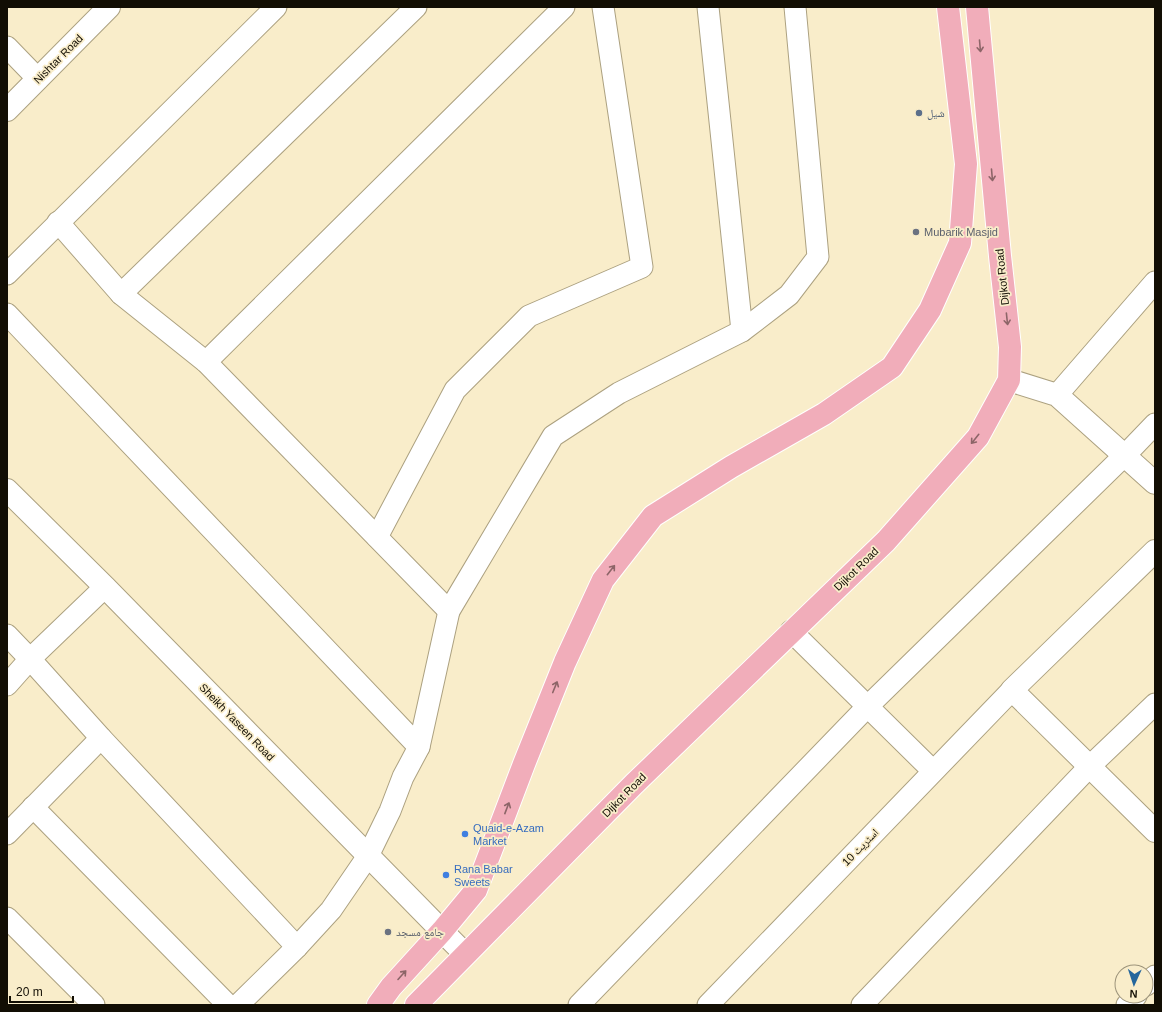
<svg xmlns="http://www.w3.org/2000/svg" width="1162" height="1012" font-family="Helvetica,'Noto Naskh Arabic',sans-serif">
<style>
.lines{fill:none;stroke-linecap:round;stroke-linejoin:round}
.minor-casing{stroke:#aca180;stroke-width:23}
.tertiary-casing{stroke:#aca180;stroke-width:24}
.primary-casing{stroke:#fff;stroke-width:24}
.minor{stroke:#fff;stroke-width:21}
.tertiary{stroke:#fff;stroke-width:22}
.primary{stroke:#f1adba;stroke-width:22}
.oneway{stroke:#8d6568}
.service-dot{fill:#5c6f8a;stroke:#f9edca;stroke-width:1.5}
.worship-dot{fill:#6b7280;stroke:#f9edca;stroke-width:1.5}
.shop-dot{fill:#3f7fe0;stroke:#f9edca;stroke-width:1.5}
.labels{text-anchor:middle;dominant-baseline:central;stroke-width:3.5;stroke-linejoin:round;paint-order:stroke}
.street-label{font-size:11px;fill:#120e04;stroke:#f9edca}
.service-label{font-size:11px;fill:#4e5e75;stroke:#f9edca;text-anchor:start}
.worship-label{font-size:11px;fill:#5b616d;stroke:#f9edca;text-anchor:start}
.shop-label{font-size:11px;fill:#366cbe;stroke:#f9edca;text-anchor:start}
</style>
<rect width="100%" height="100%" fill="#f9edca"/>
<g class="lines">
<defs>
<g id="minor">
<path d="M708,7L742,331"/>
<path d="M7,47L38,79"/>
<path d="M58,222L121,294L206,362L449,611"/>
<path d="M7,274L276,7"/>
<path d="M121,294L416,7"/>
<path d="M7,314L419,747"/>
<path d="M206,362L564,7"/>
<path d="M1057,395L1155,282"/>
<path d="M377,537L455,390L529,316L642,267L603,7"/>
<path d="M791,631L933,771"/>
<path d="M7,635L30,659L101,738L7,834"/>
<path d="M7,685L30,659L105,587"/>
<path d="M101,738L297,947"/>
<path d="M33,807L228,1005"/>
<path d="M7,918L94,1005"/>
<path d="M1146,985L1155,976"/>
<path d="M238,1005L297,947L331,910L368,856L390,811L403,777L419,747L449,611L553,436L619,393L742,331L789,295L818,257L795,7"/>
<path d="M579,1005L867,707L1131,449L1155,424"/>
<path d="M708,1005L1012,690"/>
<path d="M862,1005L1090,766L1155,704"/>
<path d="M1127,1005L1136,996"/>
</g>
<g id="tertiary">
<path d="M7,110L109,7"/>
<path d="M1009,380L1057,395L1155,483"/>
<path d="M7,490L105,587L442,931L465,954"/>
<path d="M1155,551L1012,690L1155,831"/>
</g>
<g id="primary">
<path d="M378,1005L391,987L442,931L476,890L524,764L565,662L603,580L653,516L731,467L824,414L892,367L930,310L960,243L966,164L948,7"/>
<path d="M416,1005L634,784L886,541L978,437L1009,380L1010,347L1000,256L977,7"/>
</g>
</defs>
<!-- minor casing -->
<use href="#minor" class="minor-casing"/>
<!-- tertiary casing -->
<use href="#tertiary" class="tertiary-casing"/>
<!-- primary casing -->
<use href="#primary" class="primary-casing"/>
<!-- minor -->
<use href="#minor" class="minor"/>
<!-- tertiary -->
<use href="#tertiary" class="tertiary"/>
<!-- primary -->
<use href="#primary" class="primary"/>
</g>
<!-- one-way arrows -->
<defs><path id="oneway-shaft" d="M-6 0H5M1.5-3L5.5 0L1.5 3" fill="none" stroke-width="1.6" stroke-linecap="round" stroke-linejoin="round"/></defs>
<g class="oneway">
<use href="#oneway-shaft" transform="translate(980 46) rotate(85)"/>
<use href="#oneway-shaft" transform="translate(992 175) rotate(85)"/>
<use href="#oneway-shaft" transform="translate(1007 319) rotate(84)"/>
<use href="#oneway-shaft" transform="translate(975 439) rotate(129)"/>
<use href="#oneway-shaft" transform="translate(611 570) rotate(-52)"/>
<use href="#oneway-shaft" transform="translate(555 687) rotate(-68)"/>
<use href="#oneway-shaft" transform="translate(507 808) rotate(-69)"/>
<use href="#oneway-shaft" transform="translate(402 975) rotate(-48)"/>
</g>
<!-- markers -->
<circle class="service-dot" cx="919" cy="113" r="4"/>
<g class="worship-dot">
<circle cx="916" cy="232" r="4"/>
<circle cx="388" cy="932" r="4"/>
</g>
<g class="shop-dot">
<circle cx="465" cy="834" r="4"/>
<circle cx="446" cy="875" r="4"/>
</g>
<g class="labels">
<!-- street labels -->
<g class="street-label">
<text transform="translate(58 59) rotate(-45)">Nishtar Road</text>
<text transform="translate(1002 277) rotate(-96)">Dijkot Road</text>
<text transform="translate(856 569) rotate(-44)">Dijkot Road</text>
<text transform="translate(237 722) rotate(46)">Sheikh Yaseen Road</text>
<text transform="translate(624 795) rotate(-45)">Dijkot Road</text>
<text transform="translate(860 847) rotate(-46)">اسٹریٹ 10</text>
</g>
<!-- service labels -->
<g class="service-label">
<text x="927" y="113">شیل</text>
</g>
<!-- worship labels -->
<g class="worship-label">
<text x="924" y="232">Mubarik Masjid</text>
<text x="396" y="932">جامع مسجد</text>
</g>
<!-- shop labels -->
<g class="shop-label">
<text x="473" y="828">Quaid-e-Azam<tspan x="473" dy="13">Market</tspan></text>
<text x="454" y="869">Rana Babar<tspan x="454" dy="13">Sweets</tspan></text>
</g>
</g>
<!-- border -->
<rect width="1162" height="1012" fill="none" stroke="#120e04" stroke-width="16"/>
<!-- north arrow -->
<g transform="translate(1134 984) rotate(183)"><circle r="19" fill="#f9edca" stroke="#9d947b"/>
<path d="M0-3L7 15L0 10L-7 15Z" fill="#24669c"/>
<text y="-6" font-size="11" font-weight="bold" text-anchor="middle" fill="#120e04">N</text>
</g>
<!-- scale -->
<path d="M10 996v6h63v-6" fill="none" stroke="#120e04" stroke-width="2"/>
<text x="16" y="996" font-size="12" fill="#120e04" stroke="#f9edca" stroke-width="3" paint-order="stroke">20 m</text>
</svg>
